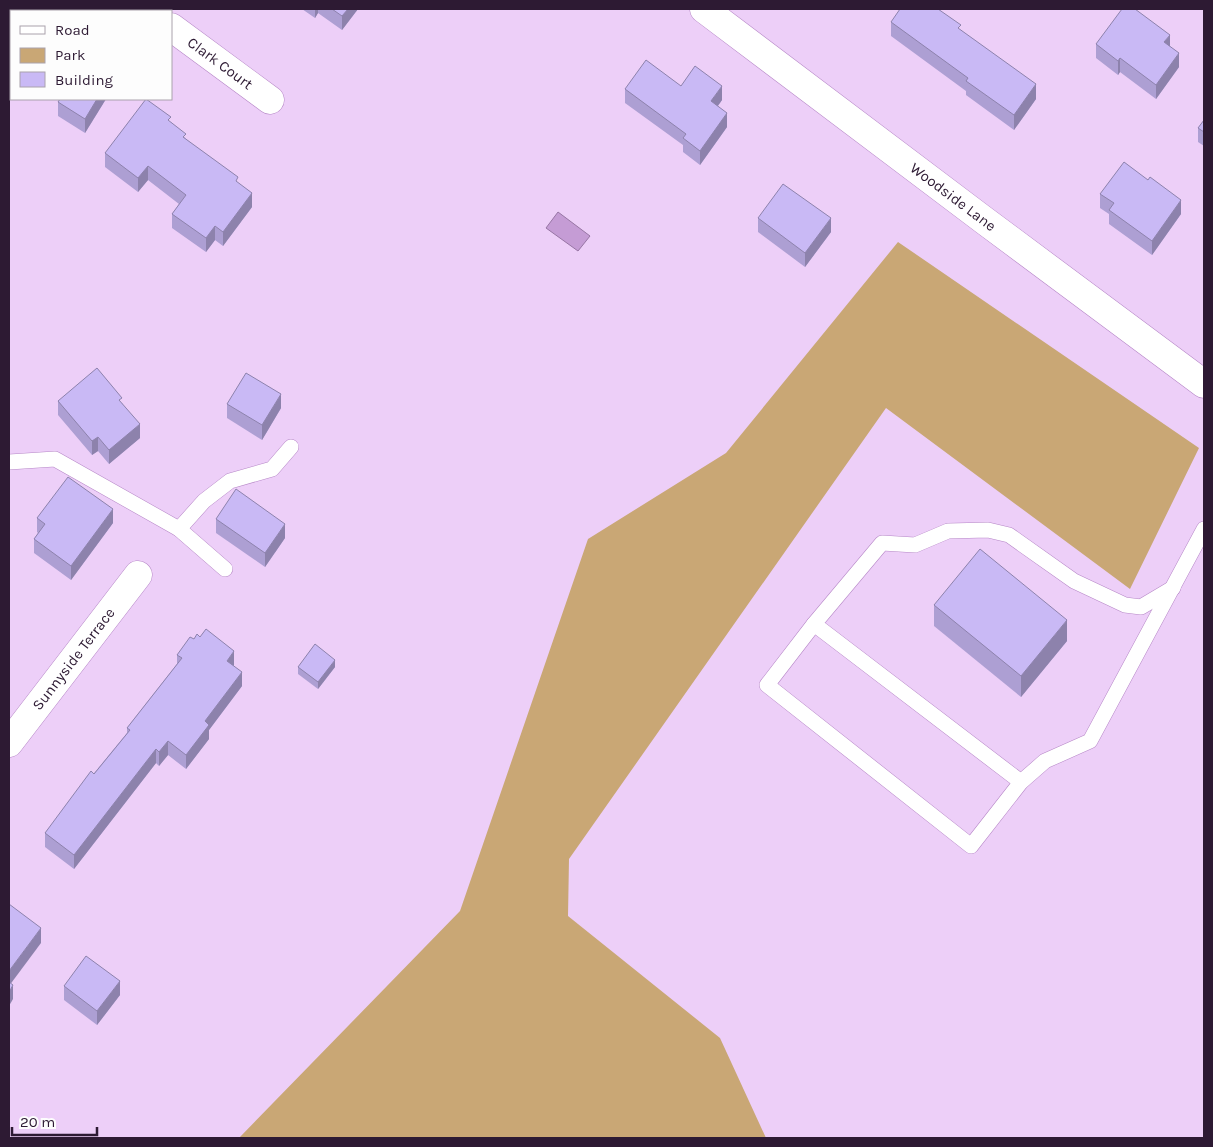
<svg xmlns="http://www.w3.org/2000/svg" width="1213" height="1147" font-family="Karla,sans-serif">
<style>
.green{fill:#c9a775}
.water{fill:#c59cd5;stroke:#9775a4}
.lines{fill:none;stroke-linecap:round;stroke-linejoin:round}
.service-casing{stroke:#b687c7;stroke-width:16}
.minor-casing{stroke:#b687c7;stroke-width:29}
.service{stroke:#fff;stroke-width:15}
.minor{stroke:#fff;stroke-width:28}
.wall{fill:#ad9fd3}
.shaded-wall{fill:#8d82ac}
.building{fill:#c9b9f5;stroke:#8d82ac}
.labels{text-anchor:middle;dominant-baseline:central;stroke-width:4;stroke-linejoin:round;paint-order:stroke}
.street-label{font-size:15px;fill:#2d1a33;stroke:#fdfdfd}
</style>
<rect width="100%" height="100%" fill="#edcff8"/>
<!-- green -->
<path class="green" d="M898,242L1199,448L1130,589L886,408L569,859L568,916L720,1038L766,1138H239L460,911L588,539L726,453Z"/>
<!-- water -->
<path class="water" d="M558,212L590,236L578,251L546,228Z"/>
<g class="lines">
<defs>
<g id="service">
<path d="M9,462L55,459L179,529L204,501L230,481L272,469L291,447"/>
<path d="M179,529L225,569"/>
<path d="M814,624L767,685L971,846L1021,782L1045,761L1090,741L1204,529"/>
<path d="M1021,782L814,624L882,543L915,545L948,531L988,530L1009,535L1074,581L1125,605L1141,607L1173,588"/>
</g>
<g id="minor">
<path d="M147,9L151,11"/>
<path id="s1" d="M704,9L985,221L1204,384"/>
<path id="s2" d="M171,27L270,100"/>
<path id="s3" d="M9,743L138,575"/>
</g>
</defs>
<!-- service casing -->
<use href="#service" class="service-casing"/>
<!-- minor casing -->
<use href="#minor" class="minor-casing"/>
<!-- service -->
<use href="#service" class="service"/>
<!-- minor -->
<use href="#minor" class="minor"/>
</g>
<!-- wall -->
<g class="wall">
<path d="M302,9H358L342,30L318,13L315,18Z"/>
<path d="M891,22L961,30L1036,99L1014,130L966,95V91L891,36Z"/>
<path d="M1096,44L1170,46L1179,67L1156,99L1120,72L1118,75L1096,58Z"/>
<path d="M681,86L722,100L718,106L727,127L700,165L683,152V145L625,103V89Z"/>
<path d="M60,99H106L85,133L58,116V102Z"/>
<path d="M1204,120V146L1198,142V128Z"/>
<path d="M171,122L186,139L238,183L252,207L223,246L215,240L206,252L172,228V214L179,204L148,180L138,192L105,167V153Z"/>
<path d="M1100,194L1181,214L1152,255L1109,224V214L1100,208Z"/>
<path d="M758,218L831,232L805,267L758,232Z"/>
<path d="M58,401L122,403L140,438L109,464L98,451L92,455L58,415Z"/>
<path d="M227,404L281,408L262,440L227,418Z"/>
<path d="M37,518L113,523L71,580L34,553V539L38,533L37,532Z"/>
<path d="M216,519L285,538L265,567L216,533Z"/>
<path d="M934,605L1067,641L1021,697L934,626Z"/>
<path d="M177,655L234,665V666L242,686L209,730V739L186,769L168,755L159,766L156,763L74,869L45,847V833L127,733V728L177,664Z"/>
<path d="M298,667H335L318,689L298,674Z"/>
<path d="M64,986L120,995L97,1025L64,1000Z"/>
</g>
<!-- shaded-wall -->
<g class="shaded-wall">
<path d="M315,9H318V13L315,18Z"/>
<path d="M348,9H358L342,30V16Z"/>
<path d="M1170,35V49L1164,42Z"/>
<path d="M1179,53V67L1156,99V85Z"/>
<path d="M1120,58V72L1118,75V61Z"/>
<path d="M1036,84V99L1014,130V115Z"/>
<path d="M722,86V100L711,115V101Z"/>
<path d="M97,99H106L85,133V119Z"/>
<path d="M727,113V127L700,165V151Z"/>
<path d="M148,166V180L138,192V178Z"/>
<path d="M252,193V207L223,246V232Z"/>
<path d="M1181,200V214L1152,255V241Z"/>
<path d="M831,218V232L805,267V253Z"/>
<path d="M215,226V240L206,252V238Z"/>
<path d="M281,394V408L262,440V425Z"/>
<path d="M140,424V438L109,464V450Z"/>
<path d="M98,437V451L92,455V441Z"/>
<path d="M113,509V523L71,580V566Z"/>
<path d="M285,524V538L265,567V553Z"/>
<path d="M1067,620V641L1021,697V676Z"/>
<path d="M234,651V665L227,675V661Z"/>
<path d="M335,660V667L318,689V682Z"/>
<path d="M242,672V686L209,730V739L186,769V755L205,721Z"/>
<path d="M168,741V755L159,766V752Z"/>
<path d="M156,749V763L74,869V855Z"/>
<path d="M41,928V943L9,986V971Z"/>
<path d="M120,981V995L97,1025V1011Z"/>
<path d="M13,985V999L9,1006V992Z"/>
</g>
<!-- building -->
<g class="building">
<path d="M332,9H348L342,16Z"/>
<path d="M900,9H938L961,25L958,28L1036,84L1014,115L966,81L968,78L891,22Z"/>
<path d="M1122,9H1135L1170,35L1164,42L1179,53L1156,85L1120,58L1118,61L1096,44Z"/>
<path d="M646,60L681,86L695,66L722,86L711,101L727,113L700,151L683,138L686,134L625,89Z"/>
<path d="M60,99H97L85,119L58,102Z"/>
<path d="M146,99L171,117L168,120L186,134L183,137L238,177L236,181L252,193L223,232L215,226L206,238L172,214L186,195L148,166L138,178L105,153Z"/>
<path d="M1204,120V132L1198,128Z"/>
<path d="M1124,162L1148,180L1150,177L1181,200L1152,241L1109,210L1114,203L1100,194Z"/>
<path d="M783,184L831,218L805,253L758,218Z"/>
<path d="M97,368L122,398L119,400L140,424L109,450L98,437L92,441L58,401Z"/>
<path d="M246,373L281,394L262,425L227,404Z"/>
<path d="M68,477L113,509L71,566L34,539L45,524L37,518Z"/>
<path d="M236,489L285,524L265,553L216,519Z"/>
<path d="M980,549L1067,620L1021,676L934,605Z"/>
<path d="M206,629L234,651L227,661L242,672L205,721L209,725L186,755L168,741L159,752L156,749L74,855L45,833L91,771L94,774L130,730L127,728L182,658L177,655L190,637L194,639L197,634L200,637Z"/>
<path d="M315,644L335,660L318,682L298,667Z"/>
<path d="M9,904L41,928L9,971Z"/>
<path d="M86,956L120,981L97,1011L64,986Z"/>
<path d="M9,982L13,985L9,992Z"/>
</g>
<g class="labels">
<!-- street labels -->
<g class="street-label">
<text stroke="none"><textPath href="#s2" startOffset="61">Clark Court</textPath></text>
<text stroke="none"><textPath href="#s1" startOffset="312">Woodside Lane</textPath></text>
<text stroke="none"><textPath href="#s3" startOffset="106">Sunnyside Terrace</textPath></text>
</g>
</g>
<!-- border -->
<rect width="1213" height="1147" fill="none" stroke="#2d1a33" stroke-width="20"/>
<!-- legend -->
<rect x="10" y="10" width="162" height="90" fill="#fdfdfd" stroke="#aaa2ac"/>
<rect x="20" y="26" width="25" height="8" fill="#ffffff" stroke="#aaa2ac"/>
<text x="55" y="35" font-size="15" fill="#2d1a33">Road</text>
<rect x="20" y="48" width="25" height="15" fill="#c9a775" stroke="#aaa2ac"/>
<text x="55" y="60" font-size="15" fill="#2d1a33">Park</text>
<rect x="20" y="72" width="25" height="15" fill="#c9b9f5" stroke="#aaa2ac"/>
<text x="55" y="85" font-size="15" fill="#2d1a33">Building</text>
<!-- scale -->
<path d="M12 1127v8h85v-8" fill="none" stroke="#2d1a33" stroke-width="2.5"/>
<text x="20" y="1127" font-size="15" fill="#2d1a33" stroke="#fdfdfd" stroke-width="4" paint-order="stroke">20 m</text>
</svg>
